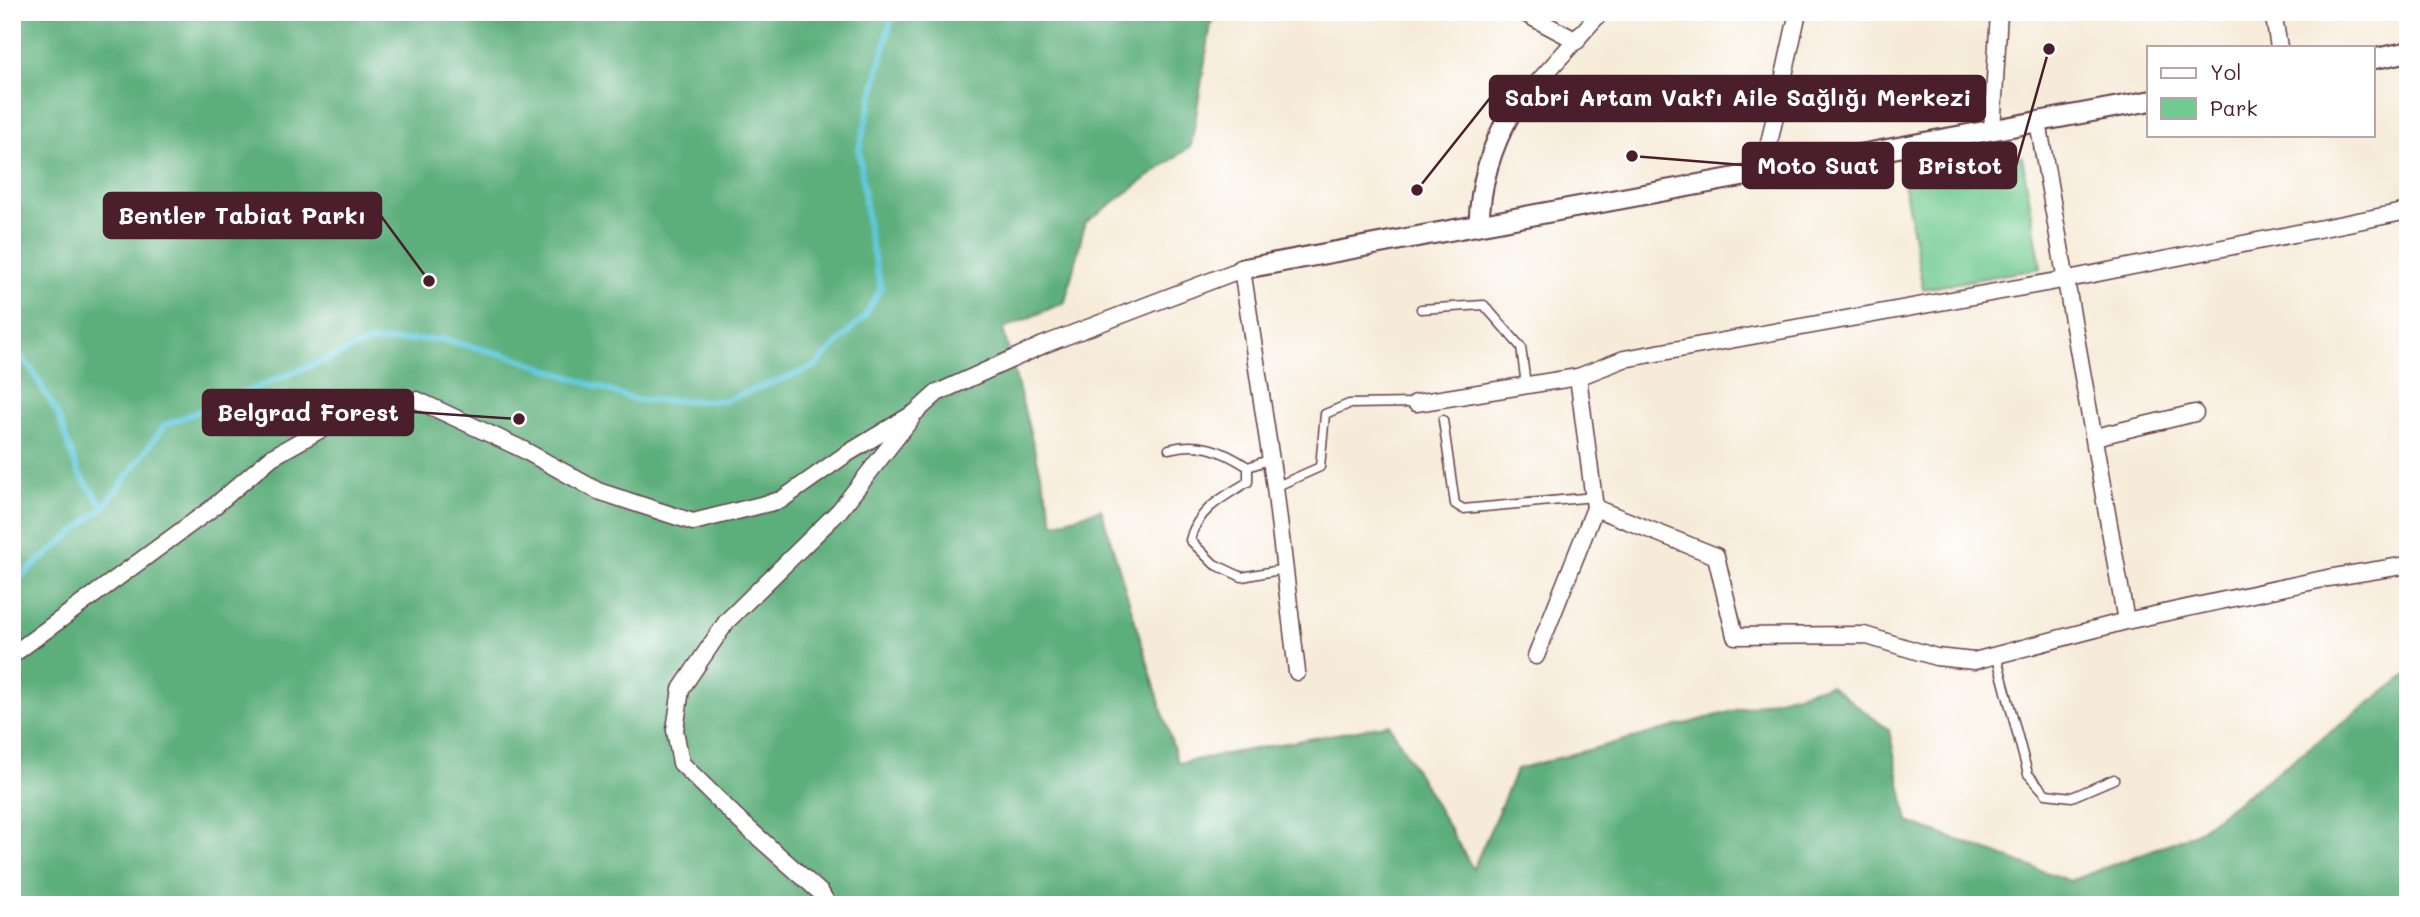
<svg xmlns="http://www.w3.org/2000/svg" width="2420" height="917" font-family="Mali,sans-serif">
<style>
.green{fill:#71ca90;stroke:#5e745e;stroke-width:2}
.forest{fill:#5cae7a;stroke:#536652;stroke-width:2}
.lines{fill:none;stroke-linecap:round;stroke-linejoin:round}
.stream{stroke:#5fc8da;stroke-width:6}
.service-casing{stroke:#643e45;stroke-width:11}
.minor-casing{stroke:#643e45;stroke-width:19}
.tertiary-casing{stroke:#643e45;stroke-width:23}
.service{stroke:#fff;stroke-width:8}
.minor{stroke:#fff;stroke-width:16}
.tertiary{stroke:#fff;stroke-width:19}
.leader{fill:none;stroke:#4a1f2b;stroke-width:2.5}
.callout-dot{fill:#4a1f2b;stroke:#fff;stroke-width:2.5}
.callout{fill:#4a1f2b;stroke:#4a1f2b;stroke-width:2.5}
.callout-label{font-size:24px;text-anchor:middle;font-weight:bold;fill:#fff}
</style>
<rect width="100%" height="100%" fill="#fff"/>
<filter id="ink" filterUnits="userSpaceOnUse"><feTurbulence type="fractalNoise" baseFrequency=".0143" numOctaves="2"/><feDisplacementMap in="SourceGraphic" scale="14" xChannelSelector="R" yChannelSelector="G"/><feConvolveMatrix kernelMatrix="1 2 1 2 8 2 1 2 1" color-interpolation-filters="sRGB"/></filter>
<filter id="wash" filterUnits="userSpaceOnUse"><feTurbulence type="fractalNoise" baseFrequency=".00686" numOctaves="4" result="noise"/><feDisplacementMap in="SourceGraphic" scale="28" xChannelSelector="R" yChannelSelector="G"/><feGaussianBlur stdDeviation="1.57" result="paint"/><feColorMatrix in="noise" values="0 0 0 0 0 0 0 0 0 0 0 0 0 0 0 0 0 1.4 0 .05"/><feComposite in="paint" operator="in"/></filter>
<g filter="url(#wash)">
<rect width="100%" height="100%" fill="#f6ebd8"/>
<!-- green -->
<path class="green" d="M2022,157L2041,268L1923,289L1903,178Z"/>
<!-- forest -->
<path class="forest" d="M12,12H1213L1191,146L1085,223L1065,302L1003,329L1054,524L1101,509L1178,763L1389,724L1473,869L1517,769L1830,685L1889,730L1908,822L2070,881L2194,834L2408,674V905H12Z"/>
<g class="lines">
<!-- stream -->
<g class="stream">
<path d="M12,348L31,368L58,415L78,472L104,507"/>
<path d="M12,584L104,507L165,425L369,342L441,339L510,356L636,400L724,401L814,367L865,316L881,288L869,234L859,150L893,12"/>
</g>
</g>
</g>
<g filter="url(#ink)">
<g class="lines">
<defs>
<g id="service">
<path d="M1421,309L1484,305L1521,347L1526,385"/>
<path d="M1443,420L1455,504L1463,509L1594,497"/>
<path d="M1169,449C1199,441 1222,450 1248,467V482C1223,497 1197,510 1190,540L1214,564L1242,577L1285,569"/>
<path d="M1248,467L1271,459"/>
<path d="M1275,487L1320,467L1325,414L1349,404L1416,403"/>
<path d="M1997,658L2028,774L2046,794L2072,797L2114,779"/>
</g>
<g id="minor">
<path d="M1522,12L1577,41"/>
<path d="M2273,12L2279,47"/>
<path d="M1511,112L1601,12"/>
<path d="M2038,122L2126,621"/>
<path d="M1992,131L1999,12"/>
<path d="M1762,175L1798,12"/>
<path d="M1416,403L1578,377L1624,359L2068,279L2408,211"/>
<path d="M2095,437L2195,413"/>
<path d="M1595,508L1716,556L1735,636L1864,635L1936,657L1974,661L2126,621L2328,578L2408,565"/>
<path d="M12,655L211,509L272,457L341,418L417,400L522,449L598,491L693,522L781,500L845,455L916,412L937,393L1043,345L1242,269L1275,487L1297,672"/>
<path d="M1536,656L1595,508L1578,377"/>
<path d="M828,905L821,893L741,822L681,763L675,730L681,689L727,621L839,511L911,419"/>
</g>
<g id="tertiary">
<path d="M2373,59L2408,52"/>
<path d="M1479,224C1480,184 1491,147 1511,112"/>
<path d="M1242,269L2149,101"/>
</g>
</defs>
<!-- service casing -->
<use href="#service" class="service-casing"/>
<!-- minor casing -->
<use href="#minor" class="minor-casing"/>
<!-- tertiary casing -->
<use href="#tertiary" class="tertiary-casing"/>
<!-- service -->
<use href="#service" class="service"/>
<!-- minor -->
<use href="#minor" class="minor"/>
<!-- tertiary -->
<use href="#tertiary" class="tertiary"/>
</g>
</g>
<!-- callouts -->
<path class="leader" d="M1417 190L1490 98M1632 156L1743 165M2049 49L2016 166M429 281L381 216M519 419L413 412"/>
<g class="callout-dot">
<circle cx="1417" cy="190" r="7"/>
<circle cx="1632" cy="156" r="7"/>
<circle cx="2049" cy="49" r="7"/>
<circle cx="429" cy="281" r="7"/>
<circle cx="519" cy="419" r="7"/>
</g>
<g class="callout">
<rect x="1490" y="76" width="495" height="45" rx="7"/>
<rect x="1743" y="143" width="150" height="45" rx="7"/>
<rect x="1903" y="143" width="113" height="45" rx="7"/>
<rect x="104" y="193" width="277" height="45" rx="7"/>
<rect x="203" y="390" width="210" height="45" rx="7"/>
</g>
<g class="callout-label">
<text x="1738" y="106">Sabri Artam Vakfı Aile Sağlığı Merkezi</text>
<text x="1818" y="174">Moto Suat</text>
<text x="1960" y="174">Bristot</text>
<text x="242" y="224">Bentler Tabiat Parkı</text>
<text x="308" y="421">Belgrad Forest</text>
</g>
<!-- margin -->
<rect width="2420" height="917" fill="none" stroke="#fff" stroke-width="42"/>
<!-- legend -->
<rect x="2147" y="46" width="228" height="91" fill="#ffffff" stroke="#b7a5aa" stroke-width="2"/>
<rect x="2161" y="68" width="35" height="10" fill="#ffffff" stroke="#b7a5aa" stroke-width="2"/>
<text x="2210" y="80" font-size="21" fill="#4a1f2b">Yol</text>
<rect x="2161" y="98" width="35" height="21" fill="#71ca90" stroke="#b7a5aa" stroke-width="2"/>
<text x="2210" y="116" font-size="21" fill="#4a1f2b">Park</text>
</svg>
